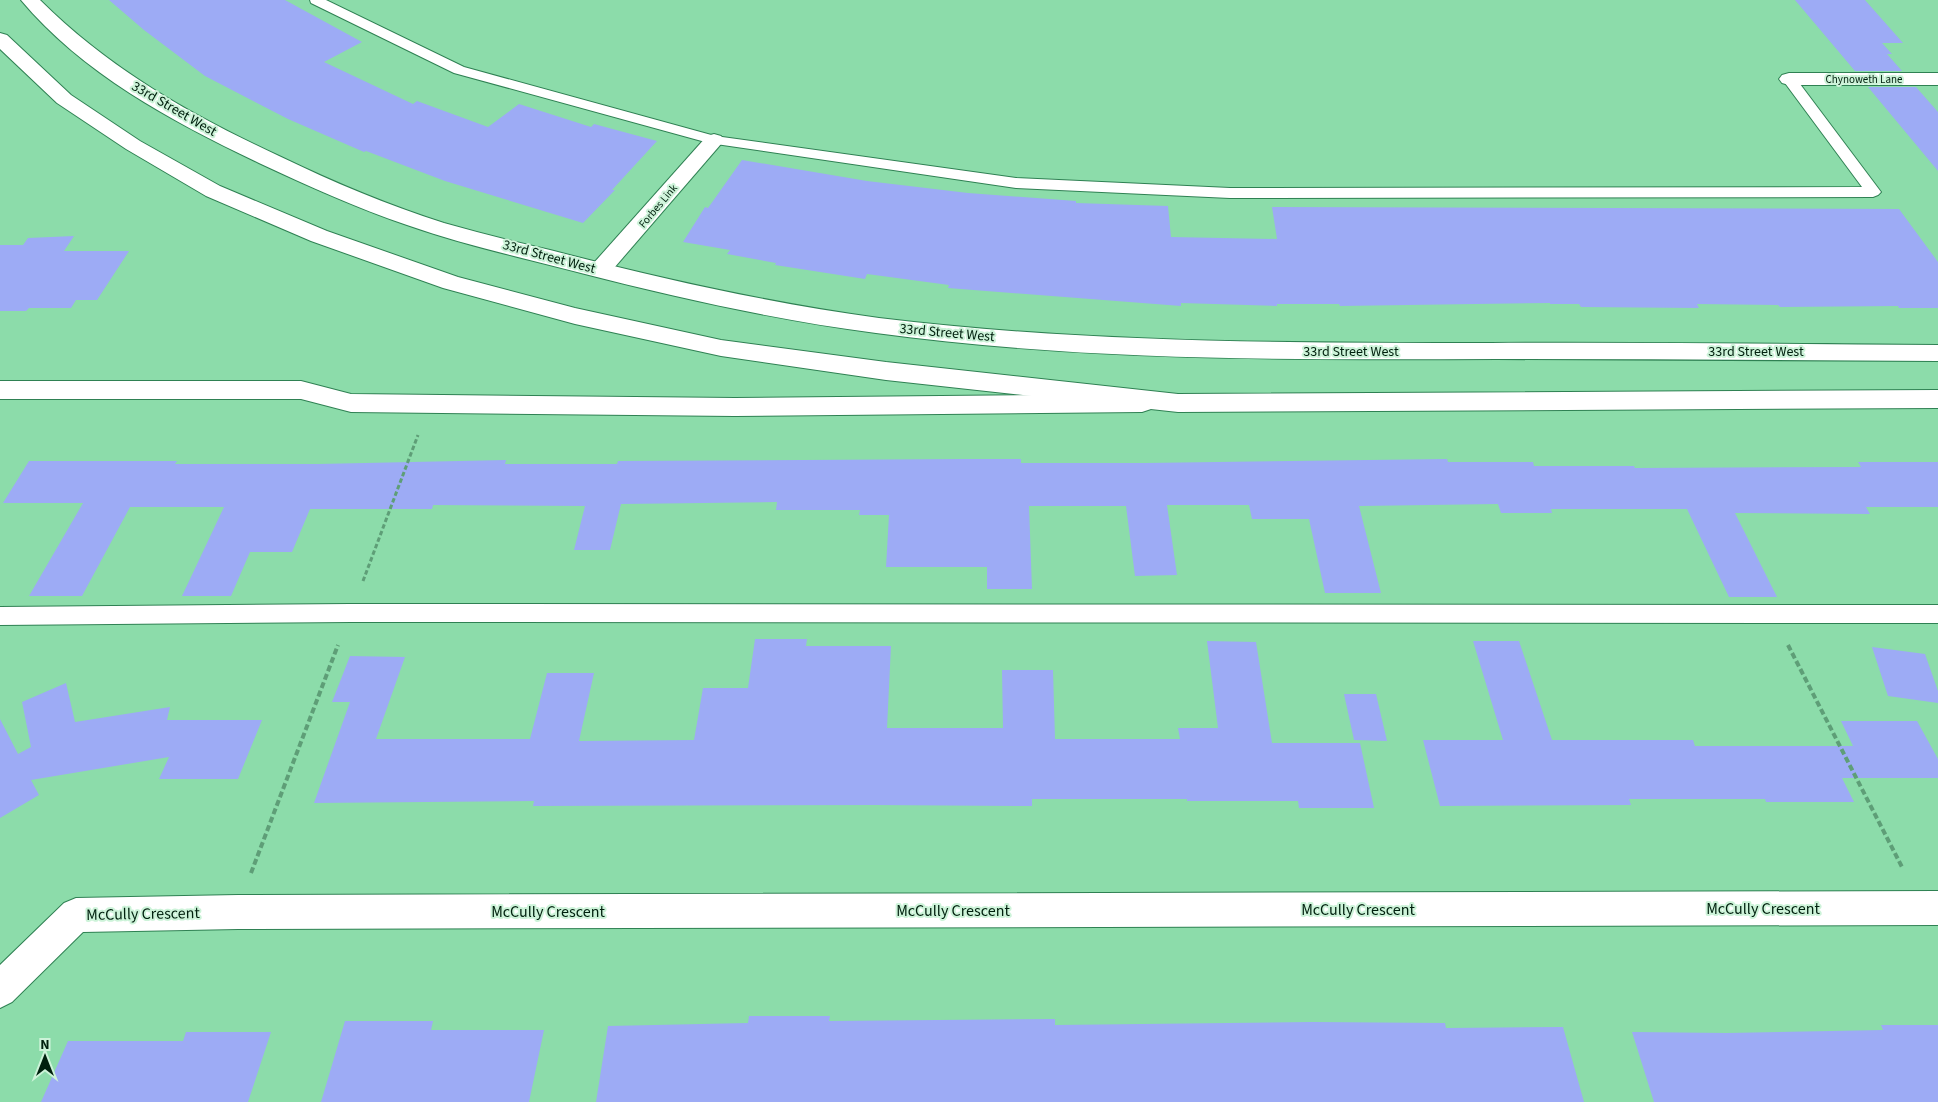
<svg xmlns="http://www.w3.org/2000/svg" width="1938" height="1102" font-family="'Source Sans 3',sans-serif">
<style>
.building{fill:#9dabf5}
.lines{fill:none;stroke-linecap:round;stroke-linejoin:round}
.lane-casing{stroke:#2f8153;stroke-width:2}
.street-casing{stroke:#2f8153;stroke-width:2}
.secondary-casing{stroke:#2f8153;stroke-width:2}
.path-far1{stroke:#5e9e77;stroke-width:3;stroke-dasharray:4.5 2.5;stroke-linecap:butt}
.path{stroke:#5e9e77;stroke-width:4;stroke-dasharray:6 3;stroke-linecap:butt}
.lane{fill:#fff;fill-rule:evenodd}
.street{fill:#fff;fill-rule:evenodd}
.secondary{fill:#fff;fill-rule:evenodd}
.labels{text-anchor:middle;dominant-baseline:central;stroke-width:4;stroke-linejoin:round;paint-order:stroke}
.far-street-label{font-size:11px;fill:#00200e;stroke:#cdf3d9}
.street-label{font-size:14px;fill:#00200e;stroke:#cdf3d9}
.near-street-label{font-size:16px;fill:#00200e;stroke:#cdf3d9}
</style>
<rect width="100%" height="100%" fill="#8cdcaa"/>
<!-- building -->
<g class="building">
<path d="M109,0H285L362,42L324,62L413,104L417,101L488,127L519,104L591,127L594,124L657,141L612,190H615L583,223L445,181L366,151L364,152L288,119L205,76L144,30Z"/>
<path d="M1795,0H1865L1903,43H1882L1892,54H1887L1902,71H1855Z"/>
<path d="M1868,87H1916L1938,112V171Z"/>
<path d="M742,160L867,181L968,193L1076,201V203L1168,206L1171,237L1277,239L1272,207L1899,209L1938,262V308H1899L1898,306L1780,307L1778,305L1697,304L1699,308L1581,307L1579,304H1550V303L1340,306L1339,304H1277V306L1181,303V306L948,288L949,285L867,274L865,279L775,265L776,263L727,254L730,250L683,242L705,207L708,208Z"/>
<path d="M74,236L64,251H129L97,300H76L71,308H29L26,311H0V245H23L28,238Z"/>
<path d="M964,459H1021V463H1145L1447,459L1448,462H1533L1534,466H1634L1635,468L1861,467L1858,462H1938V507H1866L1870,514L1735,513L1777,597H1729L1687,509H1551L1552,513H1501L1498,504L1359,506L1381,593H1325L1309,519H1252L1249,505H1167L1177,575L1135,576L1126,506H1029L1032,589H987V567H886L889,515H859L860,510H776L777,502L621,504L610,550H574L585,506L433,505L432,509H310L292,552H250L231,596H182L224,507H130L82,596H29L83,503H3L29,461H177L175,464H318L506,460L505,464H617L618,461Z"/>
<path d="M755,639H807L806,646H891L887,728H1003L1002,670H1053L1055,739H1180L1178,728H1218L1207,641L1256,642L1272,743H1360L1374,808H1299L1298,801H1187V799H1032V806L875,805L533,806L534,801L314,803L350,702H332L350,656L405,657L376,739H530L547,673H594L579,741L694,740L703,688H748Z"/>
<path d="M1473,641H1519L1552,740H1693L1695,746H1853L1841,721H1917L1938,759V778H1842L1854,802H1766L1765,799H1629L1631,805L1440,806L1423,740H1503Z"/>
<path d="M1872,647L1925,654L1938,691V703L1888,696Z"/>
<path d="M66,683L75,722L170,707L167,720H262L238,779H159L169,757L31,780L39,795L0,818V719L18,754L31,747L22,702Z"/>
<path d="M1344,694H1376L1387,741L1354,740Z"/>
<path d="M749,1016H830L829,1021L1055,1019V1025L1312,1022L1445,1023L1446,1028L1563,1027L1584,1102H596L608,1026L748,1023Z"/>
<path d="M345,1021H433L431,1030H544L529,1102H321Z"/>
<path d="M1881,1025H1938V1102H1654L1632,1032L1727,1033L1883,1030Z"/>
<path d="M186,1032H271L248,1102H41L68,1041H183Z"/>
</g>
<g class="lines">
<defs>
<g id="lane">
<path d="M310,0H326L464,67L715,136L1016,178L1230,188L1862,187L1782,79L1789,75L1794,76L1881,192L1878,195L1873,197L1230,198L1016,188L709,143L454,73L311,3Z"/>
<path d="M351,604L1938,605V623L351,622L0,625V607Z"/>
</g>
<g id="street">
<path d="M1789,73H1938V85H1789L1782,83L1779,79L1782,75Z"/>
<path d="M714,134L721,136L724,140L721,144L608,275L600,277L592,275L589,270L592,265L707,136Z"/>
<path d="M0,381H301L351,394L735,398L1142,394L1151,397L1154,403L1151,409L1142,412L735,416L351,412L301,399H0Z"/>
<path d="M1938,891V925L238,929L83,932L12,1002L0,1008V965L64,903L76,898L238,895Z"/>
</g>
<g id="secondary">
<path d="M21,0H40C109,69 191,115 279,156C333,182 387,205 444,223C479,233 514,242 550,250C658,278 768,303 879,318C1083,343 1288,343 1492,343C1641,342 1789,344 1938,345V361C1791,360 1644,359 1497,359C1289,360 1082,361 876,333C776,320 678,298 581,273C523,258 464,245 407,225C357,208 308,186 259,163C173,122 83,74 21,0Z"/>
<path d="M0,33L7,35L71,95L140,141L220,186L327,231L458,277L575,308L721,340L886,362L1178,394L1938,390V408L1178,412L886,380L721,356L575,324L443,288L311,241L206,196L126,149L57,103L0,49Z"/>
</g>
</defs>
<!-- lane casing -->
<use href="#lane" class="lane-casing"/>
<!-- street casing -->
<use href="#street" class="street-casing"/>
<!-- secondary casing -->
<use href="#secondary" class="secondary-casing"/>
<!-- path-far1 -->
<path class="path-far1" d="M363,581L418,435"/>
<!-- path -->
<g class="path">
<path d="M1788,645L1903,869"/>
<path d="M251,873L338,645"/>
</g>
<!-- lane -->
<use href="#lane" class="lane"/>
<!-- street -->
<use href="#street" class="street"/>
<!-- secondary -->
<use href="#secondary" class="secondary"/>
</g>
<g class="labels">
<!-- far-street labels -->
<g class="far-street-label">
<text x="1864" y="79">Chynoweth Lane</text>
<text transform="translate(658 206) rotate(-50)">Forbes Link</text>
</g>
<!-- street labels -->
<g class="street-label">
<text transform="translate(174 109) rotate(30)">33rd Street West</text>
<text transform="translate(549 257) rotate(15)">33rd Street West</text>
<text transform="translate(947 333) rotate(5)">33rd Street West</text>
<text x="1351" y="352">33rd Street West</text>
<text x="1756" y="352">33rd Street West</text>
</g>
<!-- near-street labels -->
<g class="near-street-label">
<text x="1763" y="909">McCully Crescent</text>
<text x="1358" y="910">McCully Crescent</text>
<text x="953" y="911">McCully Crescent</text>
<text x="548" y="912">McCully Crescent</text>
<text transform="translate(143 914) rotate(-1)">McCully Crescent</text>
</g>
</g>
<!-- north arrow -->
<g transform="translate(45 1057)" stroke="#cdf3d9" stroke-width="4" paint-order="stroke">
<path d="M0-4L9 19L0 12L-9 19Z" fill="#00200e"/>
<text y="-8" font-size="14" font-weight="bold" text-anchor="middle" fill="#00200e">N</text>
</g>
</svg>
